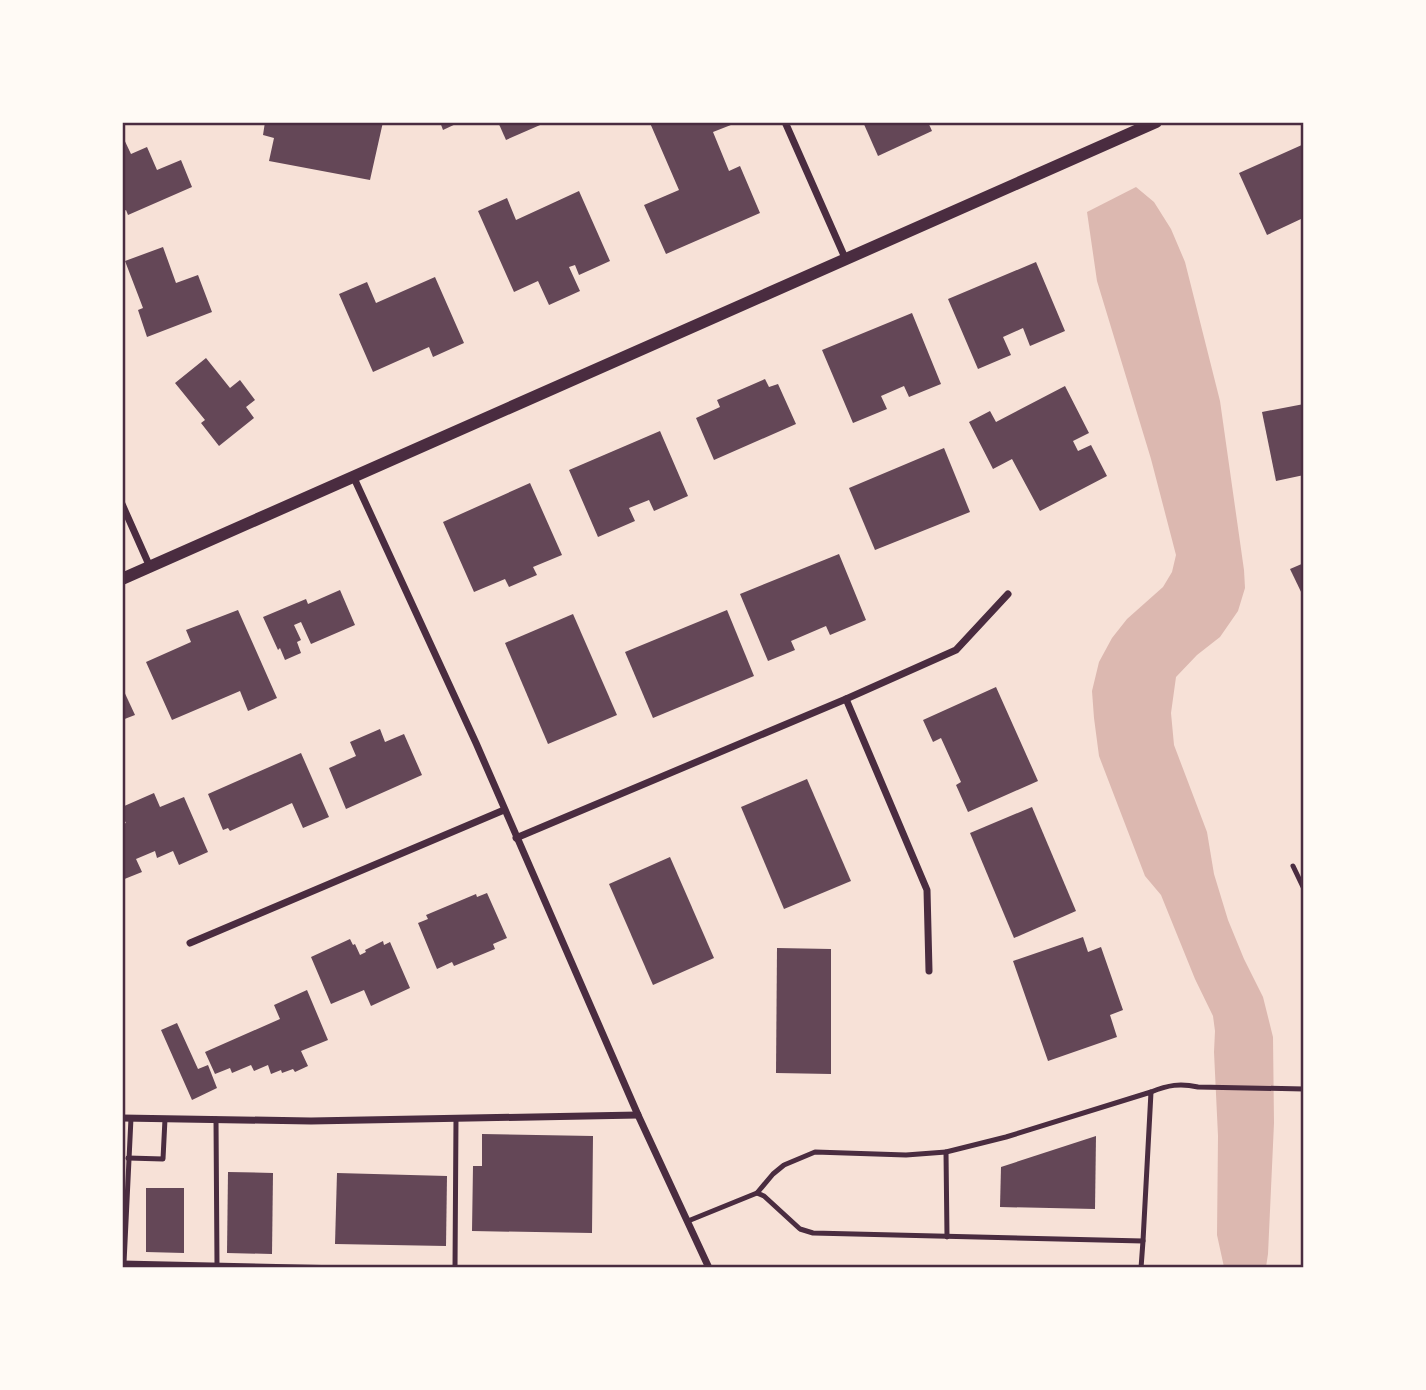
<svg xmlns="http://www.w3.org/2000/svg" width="1426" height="1390" font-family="'PT Sans',sans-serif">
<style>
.water{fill:#dcb8b0}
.building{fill:#644757}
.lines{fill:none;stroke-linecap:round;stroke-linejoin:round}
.service{stroke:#4a2c40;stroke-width:5}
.minor{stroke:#4a2c40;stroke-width:7}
.tertiary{stroke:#4a2c40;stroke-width:12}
.neatline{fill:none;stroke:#4a2c40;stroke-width:2.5}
</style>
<rect width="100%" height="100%" fill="#f7e1d7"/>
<!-- water -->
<path class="water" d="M1136,187L1154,202L1171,229L1185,262L1220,401L1244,570L1245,588L1238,611L1220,637L1197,655L1176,677L1171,713L1174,745L1207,832L1214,874L1228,920L1244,959L1263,997L1273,1037L1274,1123L1268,1254L1266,1267H1224L1217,1235L1218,1136L1214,1052L1215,1031L1213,1016L1195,979L1161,895L1145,876L1099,756L1094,718L1092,691L1099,662L1112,638L1127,619L1163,587L1172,572L1176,555L1151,459L1097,281L1087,212Z"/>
<!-- building -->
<g class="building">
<path d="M265,122H383L370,180L269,161L274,138L263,135Z"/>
<path d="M440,122H460L443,130Z"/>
<path d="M498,122H547L506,140Z"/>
<path d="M863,122H928L932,131L878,156Z"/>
<path d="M650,123H736L713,132L729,171L740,166L760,213L666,254L644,205L679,190Z"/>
<path d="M122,135L131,154L147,147L157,170L181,160L192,187L128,215L126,210L122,212Z"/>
<path d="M1304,144V226L1301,219L1267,235L1239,173Z"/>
<path d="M579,191L610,261L579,275L575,265L569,267L580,291L549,305L538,281L514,292L478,211L507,198L516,220Z"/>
<path d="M163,247L176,283L198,275L212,312L147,337L138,310L143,308L125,261Z"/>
<path d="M1036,262L1065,331L1030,346L1023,328L1003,337L1011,355L978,369L948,299Z"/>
<path d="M435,277L464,343L433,357L429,347L373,372L339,294L367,282L376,303Z"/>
<path d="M912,313L941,384L909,397L904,386L881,396L887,409L853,423L822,350Z"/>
<path d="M206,358L230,388L240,380L255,400L246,407L254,418L219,446L201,423L205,420L175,383Z"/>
<path d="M765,379L769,387L778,384L796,424L714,460L696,418L720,407L717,400Z"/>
<path d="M1065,386L1089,433L1073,441L1078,451L1091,445L1107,476L1040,511L1012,459L993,469L969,422L990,411L996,422Z"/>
<path d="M1304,404V475L1276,481L1262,412Z"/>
<path d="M660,431L688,496L654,511L649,500L629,508L635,521L598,537L569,470Z"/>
<path d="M944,448L970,512L875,550L849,488Z"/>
<path d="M530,483L562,555L533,567L537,575L509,587L505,579L474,592L443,522Z"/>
<path d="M839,554L866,620L830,635L826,626L791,641L795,650L768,661L740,594Z"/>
<path d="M1304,563V598L1290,569Z"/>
<path d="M340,590L355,625L311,644L301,622L294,625L301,640L297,642L301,653L285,660L280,648L278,650L263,617L306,599L308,604Z"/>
<path d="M238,610L277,698L248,711L240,691L172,720L146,662L191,642L186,630Z"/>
<path d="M727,610L754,676L653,718L625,652Z"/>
<path d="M573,614L617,715L548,744L505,643Z"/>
<path d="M122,687L135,715L122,720Z"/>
<path d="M996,687L1038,781L968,812L956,785L961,782L941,738L933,742L923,720Z"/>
<path d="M380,729L385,742L404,734L422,775L346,809L329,768L356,756L350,742Z"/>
<path d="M301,753L329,817L303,828L292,803L230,831L228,828L223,830L208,794Z"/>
<path d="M807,779L851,881L784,909L741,807Z"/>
<path d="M154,793L160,807L184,797L208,852L179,865L173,851L157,858L155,851L136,859L142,872L122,880V824L126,823L122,816V807Z"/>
<path d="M1032,807L1076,911L1014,938L970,833Z"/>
<path d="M670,857L714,958L653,985L609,884Z"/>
<path d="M487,893L507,938L493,944L495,949L454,966L452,962L437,969L418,923L428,919L426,915L476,894L477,897Z"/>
<path d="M1083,937L1088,952L1101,947L1123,1010L1110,1015L1117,1037L1048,1061L1013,961Z"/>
<path d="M350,939L353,945L355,944L360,955L366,952L365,950L383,941L384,945L390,942L410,988L371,1006L364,990L331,1004L311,957Z"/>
<path d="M777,948L831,949V1074L776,1073Z"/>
<path d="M307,990L328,1040L301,1051L308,1066L295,1072L293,1069L282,1073L281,1070L271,1074L268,1065L254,1071L251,1065L232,1073L230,1068L215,1074L205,1052L280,1019L274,1005Z"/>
<path d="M177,1023L198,1069L208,1065L217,1088L192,1100L161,1030Z"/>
<path d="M482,1134L593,1136L592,1233L472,1231L473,1166H482Z"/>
<path d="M1096,1136L1095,1209L1000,1207L1001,1167Z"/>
<path d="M228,1172L273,1173L272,1254L227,1253Z"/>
<path d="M337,1173L447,1176L446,1246L335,1244Z"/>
<path d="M146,1188H184V1253L146,1252Z"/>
</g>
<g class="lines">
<!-- service -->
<g class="service">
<path d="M1293,866L1304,889"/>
<path d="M1151,1092C1168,1085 1180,1083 1198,1087L1304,1089"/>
<path d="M216,1119L217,1266"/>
<path d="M128,1158L163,1159L165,1119"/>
<path d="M757,1193L773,1174L784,1165L815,1152L906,1155L946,1152L947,1237"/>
<path d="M688,1221L757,1193L764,1196L800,1229L813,1233L1143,1241L1151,1092L1006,1137L946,1152"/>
<path d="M122,1263L344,1268"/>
<path d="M124,1263L131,1118"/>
<path d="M455,1268L456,1118"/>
<path d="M1141,1268L1143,1241"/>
</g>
<!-- minor -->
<g class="minor">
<path d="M785,122L846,260"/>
<path d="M354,478L476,743L638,1115L709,1268"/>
<path d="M122,504L150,567"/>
<path d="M846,699L927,890L929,971"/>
<path d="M516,838L846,699L956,650L1008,594"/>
<path d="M190,943L504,810"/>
<path d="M122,1118L311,1121L638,1115"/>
</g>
<!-- tertiary -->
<path class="tertiary" d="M122,579L1156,122"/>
</g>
<!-- border -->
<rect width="1426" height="1390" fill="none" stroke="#fffaf5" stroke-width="248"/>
<rect x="124" y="124" width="1178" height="1142" class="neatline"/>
</svg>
